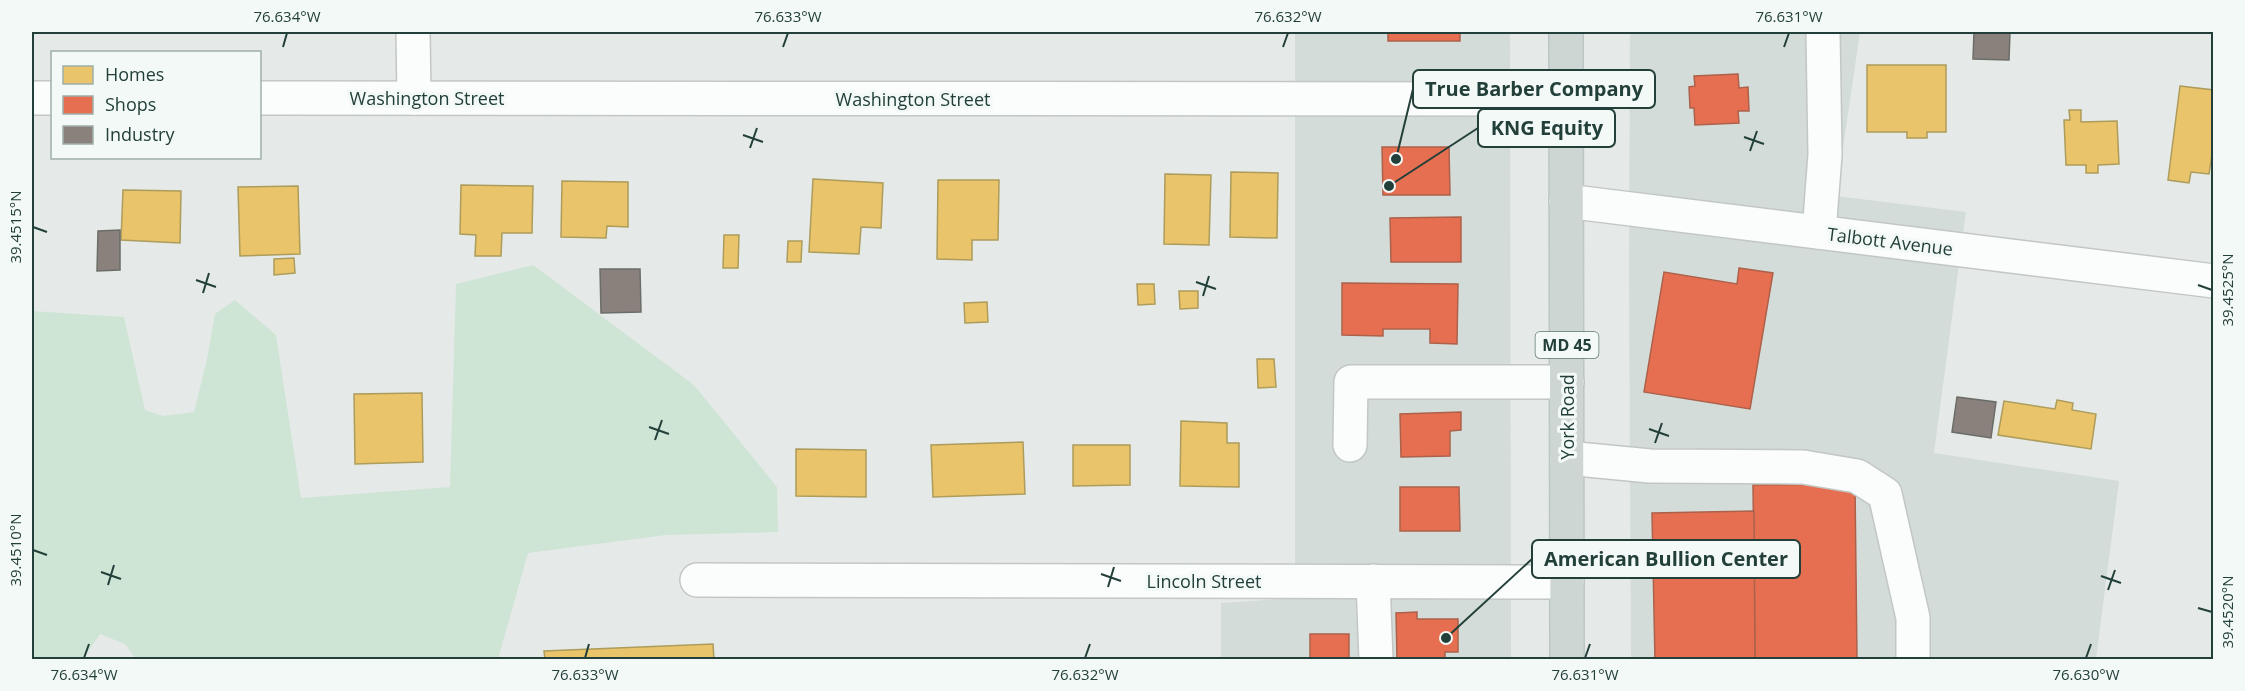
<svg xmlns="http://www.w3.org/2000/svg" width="2245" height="691" font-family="'Open Sans',sans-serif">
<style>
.built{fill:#d3dcd8}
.green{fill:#cee4d5}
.homes{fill:#e9c46a;stroke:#ad9c5b;stroke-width:1.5}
.shops{fill:#e76f51;stroke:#ac614a;stroke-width:1.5}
.industry{fill:#8a817c;stroke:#6b6d68;stroke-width:1.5}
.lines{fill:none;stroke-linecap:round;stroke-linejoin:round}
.minor-casing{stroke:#c2c7c5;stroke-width:36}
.major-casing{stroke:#bdc6c4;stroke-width:36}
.minor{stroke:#fbfcfc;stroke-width:33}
.major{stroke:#ced6d4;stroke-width:33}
.ticks{fill:none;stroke:#223f39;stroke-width:2}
.labels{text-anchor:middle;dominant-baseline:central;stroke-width:6;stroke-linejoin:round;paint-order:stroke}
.shield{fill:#f3f9f7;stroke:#617772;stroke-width:1.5}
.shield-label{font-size:16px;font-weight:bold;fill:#223f39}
.street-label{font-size:18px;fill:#223f39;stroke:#f3f9f7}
.leader{fill:none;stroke:#223f39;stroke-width:2}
.callout-dot{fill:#223f39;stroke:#f3f9f7;stroke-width:2}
.callout{fill:#f3f9f7;stroke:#223f39;stroke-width:2}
.callout-label{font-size:20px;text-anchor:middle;font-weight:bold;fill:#223f39}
.neatline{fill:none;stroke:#223f39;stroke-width:2}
.ticks-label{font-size:15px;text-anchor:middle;fill:#223f39}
</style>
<rect width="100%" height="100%" fill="#e5eae8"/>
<!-- built -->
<g class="built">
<path d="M1295,32H1510L1511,659L1221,660V603L1295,598Z"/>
<path d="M1630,32H1860L1836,196L1966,212L1934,453L2119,481L2096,659H1631L1629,270Z"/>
</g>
<!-- green -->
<path class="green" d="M533,265L694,385L777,487L778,532L666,535L528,553L498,659H136L125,644L100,634L83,659H32V311L124,317L145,410L163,416L194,412L207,359L215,314L235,300L276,335L301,498L450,487L456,284Z"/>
<!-- homes -->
<g class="homes">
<path d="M1867,65H1946V132H1927V138H1907V132H1867Z"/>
<path d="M2180,86L2214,90V141L2209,174L2191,172L2189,183L2168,180Z"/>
<path d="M2069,110H2081V122L2117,121L2119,164L2098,165V173H2086V165H2066L2064,120H2070Z"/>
<path d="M1231,172L1278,173L1277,238L1230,237Z"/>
<path d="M1165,174L1211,175L1209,245L1164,244Z"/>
<path d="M813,179L883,183L881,228L861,227L859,254L809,252Z"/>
<path d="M938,180H999L998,240H972V260L937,259Z"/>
<path d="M562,181L628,182V227L607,226L606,238L561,237Z"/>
<path d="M461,185L533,186L532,233H502L501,256H475L476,235L460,234Z"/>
<path d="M298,186L300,254L240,256L238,187Z"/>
<path d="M123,190L181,191L180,243L121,240Z"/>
<path d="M724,235H739L738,268H723Z"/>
<path d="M788,241H802L801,262H787Z"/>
<path d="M294,258L295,273L274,275V259Z"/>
<path d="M1137,284H1154L1155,304L1138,305Z"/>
<path d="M1179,291H1198V308L1180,309Z"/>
<path d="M987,302L988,322L965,323L964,303Z"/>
<path d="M1257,359H1274L1276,387L1258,388Z"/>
<path d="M422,393L423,462L355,464L354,394Z"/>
<path d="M2057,400L2073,403L2072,410L2096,414L2091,449L1998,435L2004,401L2055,409Z"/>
<path d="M1181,421L1227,423V443H1239V487L1180,486Z"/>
<path d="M1023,442L1025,494L933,497L931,445Z"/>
<path d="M1073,445H1130V485L1073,486Z"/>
<path d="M796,449L866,450V497L796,496Z"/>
<path d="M713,644L714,660H545L544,651Z"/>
</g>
<!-- shops -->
<g class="shops">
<rect x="1388" y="32" width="72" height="9"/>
<path d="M1738,74L1739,88L1748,87L1749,111H1738L1739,123L1695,125L1694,108H1690L1689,87L1695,86L1694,76Z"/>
<path d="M1382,147H1449L1450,195H1383Z"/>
<path d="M1461,217V262H1391L1390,218Z"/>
<path d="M1739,268L1773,273L1750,409L1644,392L1664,272L1737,284Z"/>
<path d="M1342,283L1458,284L1457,344L1430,343V329H1383V336L1342,335Z"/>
<path d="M1461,412V430L1450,431V456L1401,457L1400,414Z"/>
<path d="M1855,484L1857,660H1755L1753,485Z"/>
<path d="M1400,487H1459L1460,531H1400Z"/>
<path d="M1754,511L1755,660H1655L1652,513Z"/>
<path d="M1417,612V619H1458V652H1445V660H1397L1396,613Z"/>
<rect x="1310" y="634" width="39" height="26"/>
</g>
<!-- industry -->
<g class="industry">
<path d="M1974,32H2010L2009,60L1973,59Z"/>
<path d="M120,230V270L97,271L98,231Z"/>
<path d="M600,269H640L641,312L601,313Z"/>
<path d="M1957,397L1996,402L1991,438L1952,432Z"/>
</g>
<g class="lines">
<defs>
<g id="minor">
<path d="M413,32L414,98"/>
<path d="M32,98H52"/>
<path d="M260,98L1566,99"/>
<path d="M1566,201L2214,281"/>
<path d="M1819,232L1825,155L1823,32"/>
<path d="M1350,445L1351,382H1567"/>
<path d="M1567,458L1650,466L1803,467L1857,476L1885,494L1913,618V660"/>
<path d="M697,580L1567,582"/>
<path d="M1373,581L1376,660"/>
</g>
<path id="major" d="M1566,32L1567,660"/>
</defs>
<!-- minor casing -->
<use href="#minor" class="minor-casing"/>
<!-- major casing -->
<use href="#major" class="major-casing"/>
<!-- minor -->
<use href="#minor" class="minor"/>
<!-- major -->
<use href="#major" class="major"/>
</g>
<!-- ticks -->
<path class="ticks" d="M283,47L287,33M783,47L788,33M1283,47L1288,33M1784,47L1789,33M743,135L763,142M1744,137L1764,144M750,148L757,128M1750,151L1757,131M33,227L47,232M196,280L216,287M1196,282L1216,289M2198,285L2212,290M203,293L209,273M1203,296L1209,276M649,427L669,434M1649,429L1669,436M655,440L662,420M1655,443L1662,423M33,550L47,555M101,572L121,579M1101,574L1121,581M2101,576L2121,583M108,585L114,565M1108,587L1114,567M2108,590L2115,570M2198,608L2212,612M84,658L89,644M585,658L589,644M1085,658L1090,644M1585,658L1590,644M2086,658L2091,644"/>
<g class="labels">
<!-- shield labels -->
<rect class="shield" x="1535.5" y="332" width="63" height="26" rx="4.5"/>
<g class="shield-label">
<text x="1567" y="345">MD 45</text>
</g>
<!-- street labels -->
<g class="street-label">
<text x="427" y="98">Washington Street</text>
<text x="913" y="99">Washington Street</text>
<text transform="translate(1890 241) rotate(7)">Talbott Avenue</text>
<text transform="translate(1567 417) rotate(-90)">York Road</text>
<text x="1204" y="581">Lincoln Street</text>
</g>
</g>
<!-- callouts -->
<path class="leader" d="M1396 159L1413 89M1389 186L1478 128M1446 638L1532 559"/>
<g class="callout-dot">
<circle cx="1396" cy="159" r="6"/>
<circle cx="1389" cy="186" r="6"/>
<circle cx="1446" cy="638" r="6"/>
</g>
<g class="callout">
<rect x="1413" y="70" width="242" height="38" rx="6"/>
<rect x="1478" y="109" width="137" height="38" rx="6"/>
<rect x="1532" y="540" width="268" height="38" rx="6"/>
</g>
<g class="callout-label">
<text x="1534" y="96">True Barber Company</text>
<text x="1547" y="135">KNG Equity</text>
<text x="1666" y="566">American Bullion Center</text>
</g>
<!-- border -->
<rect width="2245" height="691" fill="none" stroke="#f3f9f7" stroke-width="66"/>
<!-- legend -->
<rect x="51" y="51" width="210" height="108" fill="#f3f9f7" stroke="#9fafab" stroke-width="1.5"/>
<rect x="63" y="66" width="30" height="18" fill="#e9c46a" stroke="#9fafab" stroke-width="1.5"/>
<text x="105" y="81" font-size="18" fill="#223f39">Homes</text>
<rect x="63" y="96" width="30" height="18" fill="#e76f51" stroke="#9fafab" stroke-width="1.5"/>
<text x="105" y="111" font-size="18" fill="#223f39">Shops</text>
<rect x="63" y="126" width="30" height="18" fill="#8a817c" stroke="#9fafab" stroke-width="1.5"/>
<text x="105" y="141" font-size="18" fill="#223f39">Industry</text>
<rect x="33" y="33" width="2179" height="625" class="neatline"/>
<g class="ticks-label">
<text x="287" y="22">76.634°W</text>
<text x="788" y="22">76.633°W</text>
<text x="1288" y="22">76.632°W</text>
<text x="1789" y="22">76.631°W</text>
<text transform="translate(16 227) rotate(-90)" y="5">39.4515°N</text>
<text transform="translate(2228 290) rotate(-90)" y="5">39.4525°N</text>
<text transform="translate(16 550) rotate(-90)" y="5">39.4510°N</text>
<text transform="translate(2228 612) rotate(-90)" y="5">39.4520°N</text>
<text x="84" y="680">76.634°W</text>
<text x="585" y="680">76.633°W</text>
<text x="1085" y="680">76.632°W</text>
<text x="1585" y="680">76.631°W</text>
<text x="2086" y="680">76.630°W</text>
</g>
</svg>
